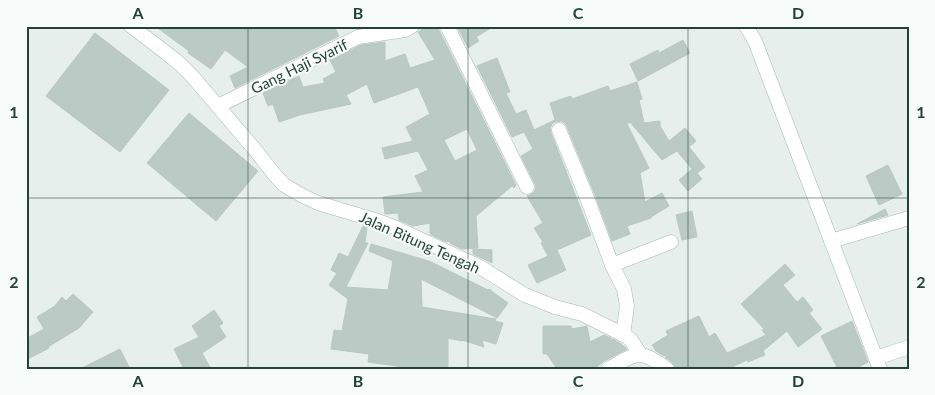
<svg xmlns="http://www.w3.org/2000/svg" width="935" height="395" font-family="Lato,sans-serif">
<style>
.building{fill:#bbcac4;stroke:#b8c9c2;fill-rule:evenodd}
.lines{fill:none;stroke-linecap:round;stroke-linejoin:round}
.street-casing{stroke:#a8b8b2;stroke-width:15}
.street{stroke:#fff;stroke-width:14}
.grid{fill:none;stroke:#24423a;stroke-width:1;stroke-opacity:0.55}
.labels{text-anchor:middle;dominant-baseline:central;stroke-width:4;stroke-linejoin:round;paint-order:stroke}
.street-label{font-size:15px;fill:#24423a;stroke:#f7fbf9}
.neatline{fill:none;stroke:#24423a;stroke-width:2}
.grid-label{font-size:16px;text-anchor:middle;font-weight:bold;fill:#24423a}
</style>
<rect width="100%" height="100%" fill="#e6efeb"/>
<!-- building -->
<g class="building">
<path d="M155,26H334L339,36L235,88L230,76L248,67L225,50L211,69L188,53L189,51Z"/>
<path d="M427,26H437L440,32L516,185L514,188L512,186L476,216L478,248L462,249L450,243V241L446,242L430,234V223L413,226L399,220L398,213L385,214L383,197L423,192L415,176L428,170L418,151L385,159L382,148L413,141L406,127L430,114L418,87L374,103L367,84L346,95L351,104L300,115L279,122L273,104L268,106L263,93L299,76L303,87L325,83L323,79L336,72L330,60L361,45L385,42V61L405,54L410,68L435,60L418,32ZM467,129L477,150L455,161L444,140Z"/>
<path d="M457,26H494L476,37L479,41L468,48Z"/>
<path d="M95,33L169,90L120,152L46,96Z"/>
<path d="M683,40L690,53L638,81L630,64L658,50L659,53Z"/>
<path d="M497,58L510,92L506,93L516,114L526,110L534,130L555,120L550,103L571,96L572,99L608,86L610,91L637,82L642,99L639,100L644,123L660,121V126L669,141L685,128L696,141L689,147L705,167L697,173L702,179L688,191L679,180L692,169L677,151L662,160L630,122L627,124L649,168L640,173L645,202L662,193L669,206L651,217V218L627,226L630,234L612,241L595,195L567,127L565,123L561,121L555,122L552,124L550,128L551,133L591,235L557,250L566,270L537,283L528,265L548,256L541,243L543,242L534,228L543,223L527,196L530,195L534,192L536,188L535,184L521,156L533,149L524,132L512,137L477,66Z"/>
<path d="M189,113L258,171L216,221L147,163Z"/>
<path d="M888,165L902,194L879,205L866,176Z"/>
<path d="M885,209L888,215L857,224Z"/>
<path d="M692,211L697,237L682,240L676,215Z"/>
<path d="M363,226L367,227L365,243H368L346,287L388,290L393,261L369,251L371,244L429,261L488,290L489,289L508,303L497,318L421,279L422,307L496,319L495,321L503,323L496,344L482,340L484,347L462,340V341L448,338V369H418V368L397,367V366L368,362L369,354L331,349L334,330L342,331L348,299L329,285L337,273L331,270L339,253L348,257Z"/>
<path d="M473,249L492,250V263L473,254Z"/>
<path d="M785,264L795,275L783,285L797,302L803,297L813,310L809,313L822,329L798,347L787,331L763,351L765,355L748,362L747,360L728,369H676L672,362L666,358L665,355L664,356L656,351L652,345L668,335L666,331L699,316L709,337L715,333L727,353L766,335L762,330L764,329L741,304Z"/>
<path d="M73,294L93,312L79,328L48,347L49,348L26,360V339L44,329L37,317L55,306L62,297L66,301Z"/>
<path d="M214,310L223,323L219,326L226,337L202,353L211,369H184L174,349L199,337L192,326Z"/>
<path d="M852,321L868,362L855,369H838L821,336Z"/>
<path d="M543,326H571L572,329L587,326L590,342L604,335L611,338L612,340L613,339L621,344L627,349L604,361L594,369H557L547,354H543Z"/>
<path d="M120,349L130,369H80Z"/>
</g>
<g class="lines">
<defs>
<g id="street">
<path d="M131,26L165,52L180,64L192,76L256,151L274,174L284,185L303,196L318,203L378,221L394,227L480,267L525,295L555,307L582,314L626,336L631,340L640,354"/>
<path d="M447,26L527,187"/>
<path d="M746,26L755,41L880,369"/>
<path d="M218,106L358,37L405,30L412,26"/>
<path d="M559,130L587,198L612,265L624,289L627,306L623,335"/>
<path d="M831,241L909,218"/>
<path d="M612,265L671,242"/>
<path d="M876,358L909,347"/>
<path d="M608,369C637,353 639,348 667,369"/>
</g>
</defs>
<!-- street casing -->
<use href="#street" class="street-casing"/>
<!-- street -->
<use href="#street" class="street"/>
</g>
<!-- grid -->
<path class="grid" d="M248,26V369M468,26V369M688,26V369M26,198H909"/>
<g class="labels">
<!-- street labels -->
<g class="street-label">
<text transform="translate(299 66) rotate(-26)">Gang Haji Syarif</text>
<text transform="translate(420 242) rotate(24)">Jalan Bitung Tengah</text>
</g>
</g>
<!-- border -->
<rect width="935" height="395" fill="none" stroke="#f7fbf9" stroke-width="55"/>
<rect x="28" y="28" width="880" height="340" class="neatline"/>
<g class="grid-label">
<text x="138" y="19">A</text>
<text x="358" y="19">B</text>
<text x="578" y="19">C</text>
<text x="798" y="19">D</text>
<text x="14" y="118">1</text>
<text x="921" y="118">1</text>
<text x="14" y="288">2</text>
<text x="921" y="288">2</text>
<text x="138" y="387">A</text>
<text x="358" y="387">B</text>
<text x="578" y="387">C</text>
<text x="798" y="387">D</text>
</g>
</svg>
